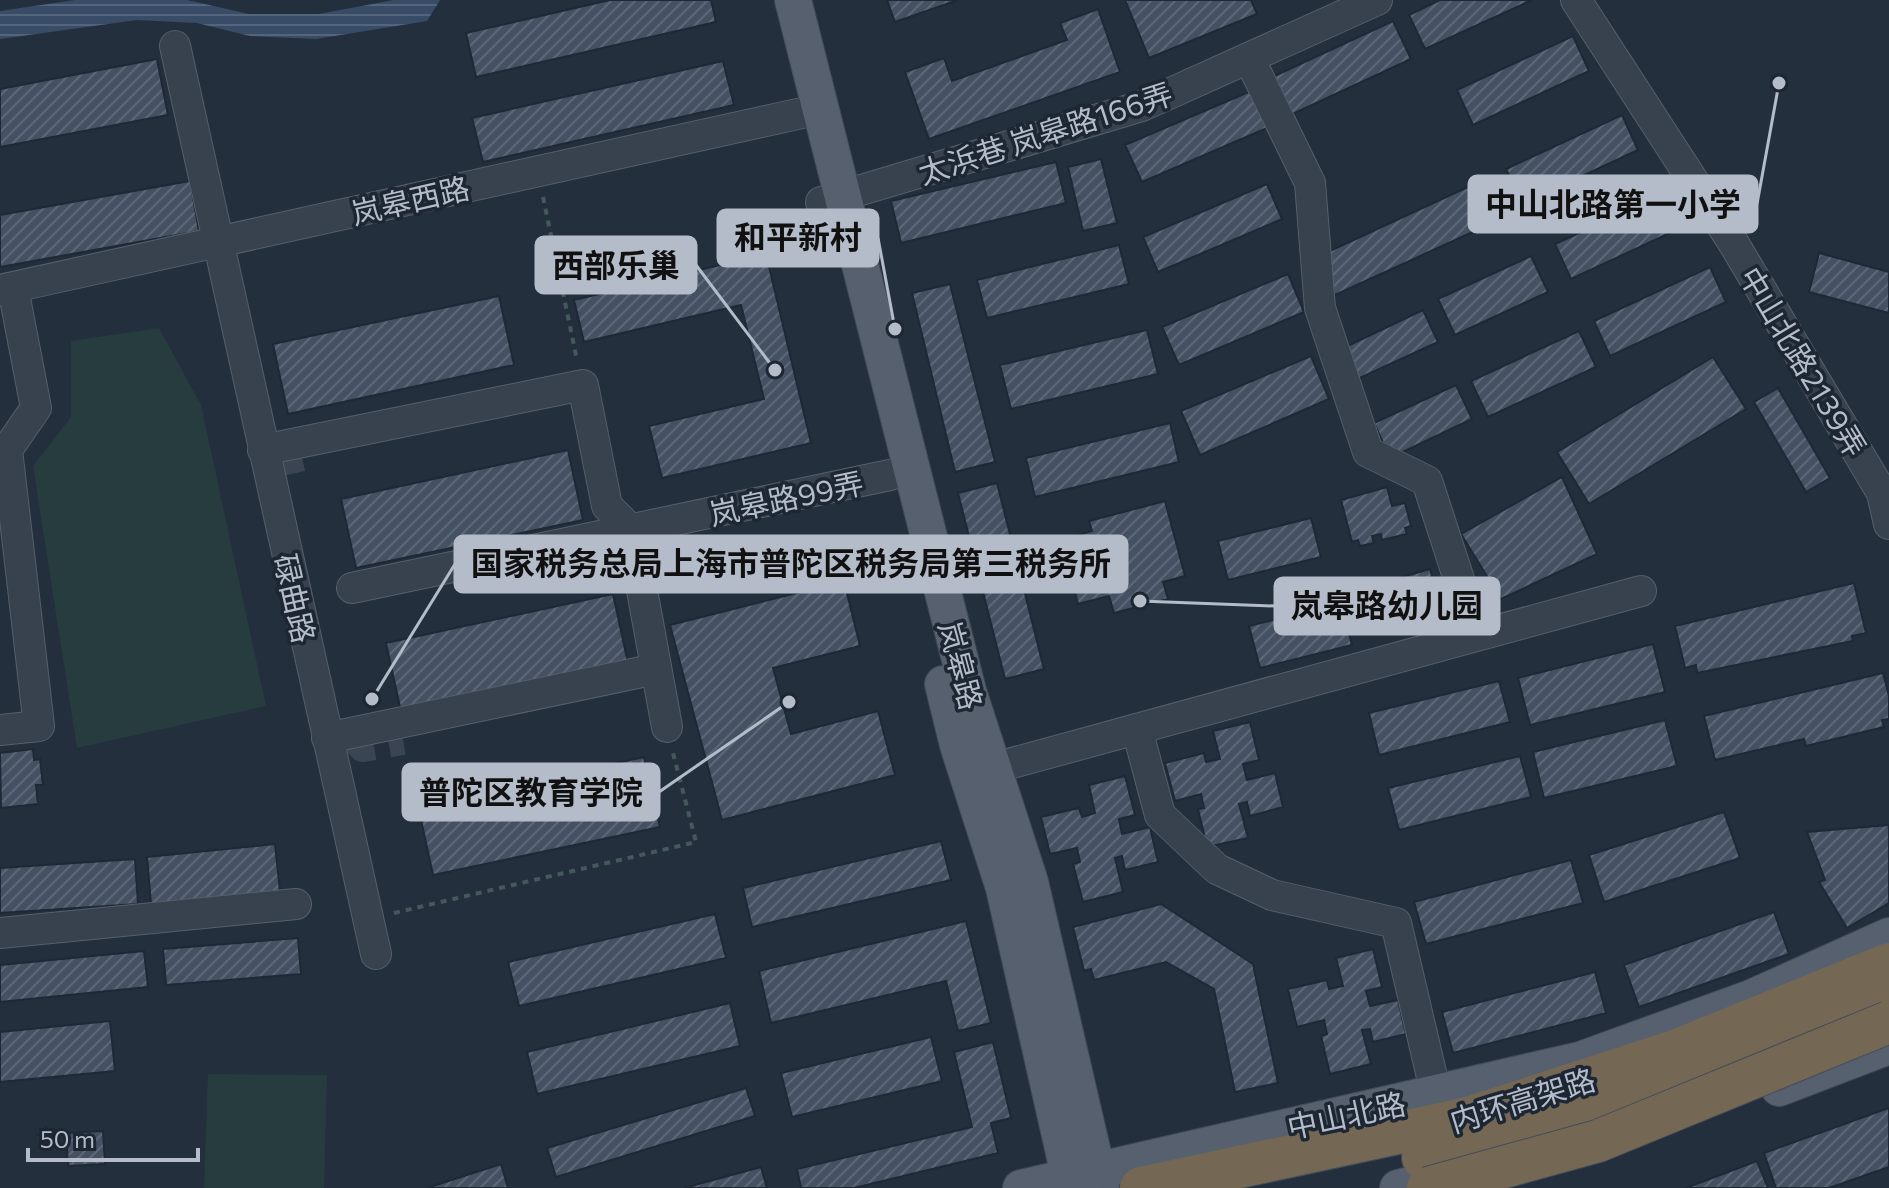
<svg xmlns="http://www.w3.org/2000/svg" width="1889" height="1188" font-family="Commissioner,'Noto Sans SC',sans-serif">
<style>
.green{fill:#263c3f}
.water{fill:url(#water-rules)}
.building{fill:url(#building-hatch);stroke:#1f2835;stroke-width:2}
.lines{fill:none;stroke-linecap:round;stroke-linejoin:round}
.minor-tunnel{stroke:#3a4453;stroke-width:30;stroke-dasharray:30 15;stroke-linecap:butt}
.minor-casing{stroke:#565f6c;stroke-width:32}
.major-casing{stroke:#414a57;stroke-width:38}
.highway-casing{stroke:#434c59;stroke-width:44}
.path{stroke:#44595c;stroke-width:4;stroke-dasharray:6 6;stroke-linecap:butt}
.minor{stroke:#38414e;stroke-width:30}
.major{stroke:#56606e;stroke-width:36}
.highway{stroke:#746855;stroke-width:42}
.highway-bridge-casing{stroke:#434c59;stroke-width:44;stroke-linecap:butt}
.highway-bridge{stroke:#746855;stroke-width:42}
.labels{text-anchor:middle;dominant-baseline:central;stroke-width:7;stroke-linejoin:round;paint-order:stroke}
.street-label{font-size:30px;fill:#b4bcc9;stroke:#1d2633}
.leader{fill:none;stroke:#b4bcc9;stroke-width:3}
.callout-dot{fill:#b4bcc9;stroke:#1d2633;stroke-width:3}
.callout{fill:#b4bcc9;stroke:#b4bcc9;stroke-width:3}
.callout-label{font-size:32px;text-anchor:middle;font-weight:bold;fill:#111}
</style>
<defs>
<pattern id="water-rules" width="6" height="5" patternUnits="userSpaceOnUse" patternTransform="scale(2)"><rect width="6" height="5" fill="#394c67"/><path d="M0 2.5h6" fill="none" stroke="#53647b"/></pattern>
<pattern id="building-hatch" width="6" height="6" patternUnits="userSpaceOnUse" patternTransform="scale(2)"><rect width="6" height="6" fill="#455162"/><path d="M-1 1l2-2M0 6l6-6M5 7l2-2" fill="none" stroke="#5d6877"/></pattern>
</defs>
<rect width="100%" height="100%" fill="#242f3e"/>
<!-- green -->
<g class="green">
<path d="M159,328L201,405L266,706L77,748L33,466L71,417V341Z"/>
<path d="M208,1074L327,1075L324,1188H204Z"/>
</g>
<!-- water -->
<path class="water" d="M75,0H187L249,14H319L394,0H440L427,21L316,39L250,36L197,23L137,20L0,39V11Z"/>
<!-- building -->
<g class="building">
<path d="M610,0H711L716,22L476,77L466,33Z"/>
<path d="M887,0H958L895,22Z"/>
<path d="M1125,0H1251L1257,14L1149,58Z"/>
<path d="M1440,0H1532L1425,49L1409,15Z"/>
<path d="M1098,9L1120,72L929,139L905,72L944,58L952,81L1067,40L1060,23Z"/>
<path d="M1393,21L1411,59L1284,118L1266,80Z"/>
<path d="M1573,36L1589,71L1473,125L1457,90Z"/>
<path d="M157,59L168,115L0,147V89Z"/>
<path d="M723,61L734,105L483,162L472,118Z"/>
<path d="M1251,91L1267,128L1142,182L1125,145Z"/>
<path d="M1622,115L1638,150L1522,204L1506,169Z"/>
<path d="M1101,159L1117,223L1083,231L1068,167Z"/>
<path d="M1056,162L1066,203L901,243L891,201Z"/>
<path d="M1483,180L1501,219L1335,295L1317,257Z"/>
<path d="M190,181L199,231L0,267V215Z"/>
<path d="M1267,184L1282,219L1158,272L1143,237Z"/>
<path d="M1671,191L1687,225L1571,279L1555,244Z"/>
<path d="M1119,245L1129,284L987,318L977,280Z"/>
<path d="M1819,253L1889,272V313L1809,292Z"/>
<path d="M766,254L811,443L662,478L649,426L764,399L741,305L584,342L574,300Z"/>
<path d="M1531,256L1548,292L1455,335L1438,299Z"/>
<path d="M1710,267L1726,302L1610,356L1594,321Z"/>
<path d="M1288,274L1304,312L1179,365L1162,327Z"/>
<path d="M950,284L995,462L955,472L912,293Z"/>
<path d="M499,296L514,365L288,414L273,344Z"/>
<path d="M1423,310L1438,342L1351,382L1337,351Z"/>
<path d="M1147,330L1158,374L1011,409L1000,365Z"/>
<path d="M1579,331L1596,367L1488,417L1471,381Z"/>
<path d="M1311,356L1329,399L1200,455L1181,411Z"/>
<path d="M1713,357L1746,409L1589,504L1557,452Z"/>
<path d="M1456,385L1472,419L1390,458L1374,423Z"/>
<path d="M1778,388L1830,478L1806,492L1754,402Z"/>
<path d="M1170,423L1179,462L1035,497L1026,458Z"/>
<path d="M568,450L583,520L356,568L341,499Z"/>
<path d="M1562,477L1597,554L1501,599L1461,534Z"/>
<path d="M997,483L1044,669L1005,679L958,493Z"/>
<path d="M1387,487L1392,506L1405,503L1411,526L1405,528L1407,534L1382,540L1381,534L1372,536L1374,543L1360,546L1358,540L1352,542L1341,500Z"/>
<path d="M1165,501L1185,576L1163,582L1168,599L1114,613L1109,596L1078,604L1061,540L1092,531L1089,521Z"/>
<path d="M1311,518L1321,557L1228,580L1218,541Z"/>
<path d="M1430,569L1442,610L1379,628L1367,587Z"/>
<path d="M844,581L860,646L773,668L791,734L878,711L895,775L722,820L670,625Z"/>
<path d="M1854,583L1866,633L1852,636L1853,641L1697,673L1696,665L1685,668L1675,626Z"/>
<path d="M613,594L628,663L401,712L386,643Z"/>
<path d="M1341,603L1352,645L1260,668L1249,626Z"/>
<path d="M1653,644L1665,692L1530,725L1518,678Z"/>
<path d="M1883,673L1889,696V719L1882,720L1884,727L1806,746L1804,739L1715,760L1704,716Z"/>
<path d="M1499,681L1510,722L1379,755L1369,713Z"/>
<path d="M1665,720L1677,766L1544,798L1533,752Z"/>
<path d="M1250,722L1259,760L1243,764L1247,780L1275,773L1283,807L1250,816L1247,802L1239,804L1248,838L1207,847L1198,809L1204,808L1201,794L1175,801L1165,763L1204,753L1206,762L1220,759L1213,731Z"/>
<path d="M33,749L34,760L40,759L43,785H36L38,804L1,808L0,753Z"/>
<path d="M1520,756L1531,797L1399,830L1388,788Z"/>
<path d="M644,757L660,827L433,875L418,806Z"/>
<path d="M1125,776L1135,815L1119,819L1122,834L1150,827L1158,862L1125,870L1122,856L1115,858L1123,892L1083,902L1073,864L1080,862L1077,848L1050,854L1041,817L1079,808L1082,817L1095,813L1089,785Z"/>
<path d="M1724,812L1740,858L1604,902L1589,855Z"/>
<path d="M1889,825V903L1847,928L1819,882L1825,880L1807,832Z"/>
<path d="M941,841L951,880L752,927L743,888Z"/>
<path d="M275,844L280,891L151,904L147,857Z"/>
<path d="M135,859L138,904L0,913V868Z"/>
<path d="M1571,860L1583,903L1426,944L1414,902Z"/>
<path d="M1161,904L1253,964L1278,1083L1235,1092L1214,989L1166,962L1094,980L1091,969L1084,971L1073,927Z"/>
<path d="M1774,912L1789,954L1639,1007L1624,965Z"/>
<path d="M715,914L726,958L519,1006L508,962Z"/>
<path d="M966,921L991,1023L958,1031L946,981L771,1023L759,971Z"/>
<path d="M298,938L301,974L166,985L163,949Z"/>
<path d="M1373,949L1382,987L1366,991L1370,1006L1398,1000L1406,1034L1373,1042L1370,1029L1362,1030L1371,1064L1330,1074L1321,1036L1327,1034L1324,1020L1297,1027L1288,989L1327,980L1329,989L1343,986L1336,958Z"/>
<path d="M144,951L148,987L0,1002V965Z"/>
<path d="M1595,972L1606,1013L1453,1053L1442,1012Z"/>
<path d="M730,1003L740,1046L537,1094L527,1052Z"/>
<path d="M110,1021L115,1071L0,1082V1032Z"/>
<path d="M931,1037L942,1081L792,1117L781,1073Z"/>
<path d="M993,1042L1011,1118L991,1123L998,1153L854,1188H801L797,1169L972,1127L954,1052Z"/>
<path d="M746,1088L755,1116L556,1177L547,1148Z"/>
<path d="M1889,1108V1167L1829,1188H1776L1764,1153Z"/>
<path d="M103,1131L105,1164L68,1166L66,1133Z"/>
<path d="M1757,1161L1768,1188H1686Z"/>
<path d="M501,1164L508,1188H427Z"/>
<path d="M761,1167L767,1188H684Z"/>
</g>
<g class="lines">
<!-- minor-tunnel -->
<g class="minor-tunnel">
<path d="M284,445L293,486"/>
<path d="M350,733L363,747L403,740"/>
</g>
<defs>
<g id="minor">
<path d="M1576,0L1734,244L1882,493L1889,524"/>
<path d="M175,46L376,954"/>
<path d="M1249,58L1310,183L1320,308L1368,452L1427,481L1477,635"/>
<path d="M821,202L1142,106L1377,0"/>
<path d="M0,290L820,109"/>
<path d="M263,450L583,385L607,506L631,530L667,727"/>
<path d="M352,588L890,475"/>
<path d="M1137,729L1160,815L1217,869L1272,895L1396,923L1436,1094"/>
<path d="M0,730L39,726L7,450L36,408L13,288"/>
<path d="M327,738L656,669"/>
<path d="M994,768L1641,591"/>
<path d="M0,933L296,904"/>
</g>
<g id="major">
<path d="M793,0L968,691L1030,882L1101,1188"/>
<path d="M943,684L958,745L1004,888L1072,1188"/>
<path d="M1779,1088L1889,1046"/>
<path d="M1021,1188L1580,1060L1751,998L1889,936"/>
<path d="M1398,1188L1455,1174"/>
</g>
<g id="highway">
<path d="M1423,1158C1583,1122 1736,1059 1889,1000"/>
<path d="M1141,1188L1468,1118L1675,1051L1889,964"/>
</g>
</defs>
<!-- minor casing -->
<use href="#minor" class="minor-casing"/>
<!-- major casing -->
<use href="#major" class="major-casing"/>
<!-- highway casing -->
<use href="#highway" class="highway-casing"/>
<!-- path -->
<g class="path">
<path d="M543,197L577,360"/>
<path d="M394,913L696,842L672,749"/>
</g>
<!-- minor -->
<use href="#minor" class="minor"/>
<!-- major -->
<use href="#major" class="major"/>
<!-- highway -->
<use href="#highway" class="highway"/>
<defs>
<path id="highway-bridge" d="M1428,1188L1598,1141L1889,1022"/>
</defs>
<!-- highway-bridge casing -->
<use href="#highway-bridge" class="highway-bridge-casing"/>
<!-- highway-bridge -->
<use href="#highway-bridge" class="highway-bridge"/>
</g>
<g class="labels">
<!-- street labels -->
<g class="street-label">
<text transform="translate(1045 132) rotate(-18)">太浜巷 岚皋路166弄</text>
<text transform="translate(410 199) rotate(-13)">岚皋西路</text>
<text transform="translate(1804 361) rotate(59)">中山北路2139弄</text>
<text transform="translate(786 497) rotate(-12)">岚皋路99弄</text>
<text transform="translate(296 598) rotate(77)">碌曲路</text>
<text transform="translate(962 665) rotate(75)">岚皋路</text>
<text transform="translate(1522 1099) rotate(-17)">内环高架路</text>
<text transform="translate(1346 1114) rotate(-12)">中山北路</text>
</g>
</g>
<!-- callouts -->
<path class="leader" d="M1779 83L1757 204M895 329L878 238M775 370L696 265M372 699L455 564M1140 601L1275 606M789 702L659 792"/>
<g class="callout-dot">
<circle cx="1779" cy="83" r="8"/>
<circle cx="895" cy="329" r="8"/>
<circle cx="775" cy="370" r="8"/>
<circle cx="372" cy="699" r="8"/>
<circle cx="1140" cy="601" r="8"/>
<circle cx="789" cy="702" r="8"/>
</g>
<g class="callout">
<rect x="1469" y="176" width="288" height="56" rx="8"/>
<rect x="718" y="210" width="160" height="56" rx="8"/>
<rect x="536" y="237" width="160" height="56" rx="8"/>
<rect x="455" y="536" width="672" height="56" rx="8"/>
<rect x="1275" y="578" width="224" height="56" rx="8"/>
<rect x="403" y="764" width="256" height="56" rx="8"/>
</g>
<g class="callout-label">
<text x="1613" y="216">中山北路第一小学</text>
<text x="798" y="249">和平新村</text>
<text x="616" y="277">西部乐巢</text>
<text x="791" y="575">国家税务总局上海市普陀区税务局第三税务所</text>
<text x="1387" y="617">岚皋路幼儿园</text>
<text x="531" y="804">普陀区教育学院</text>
</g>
<!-- scale -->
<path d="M28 1148v12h170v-12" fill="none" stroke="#b4bcc9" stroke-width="4"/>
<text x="40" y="1148" font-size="24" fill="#b4bcc9" stroke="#1d2633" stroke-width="6" paint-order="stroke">50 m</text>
</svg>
